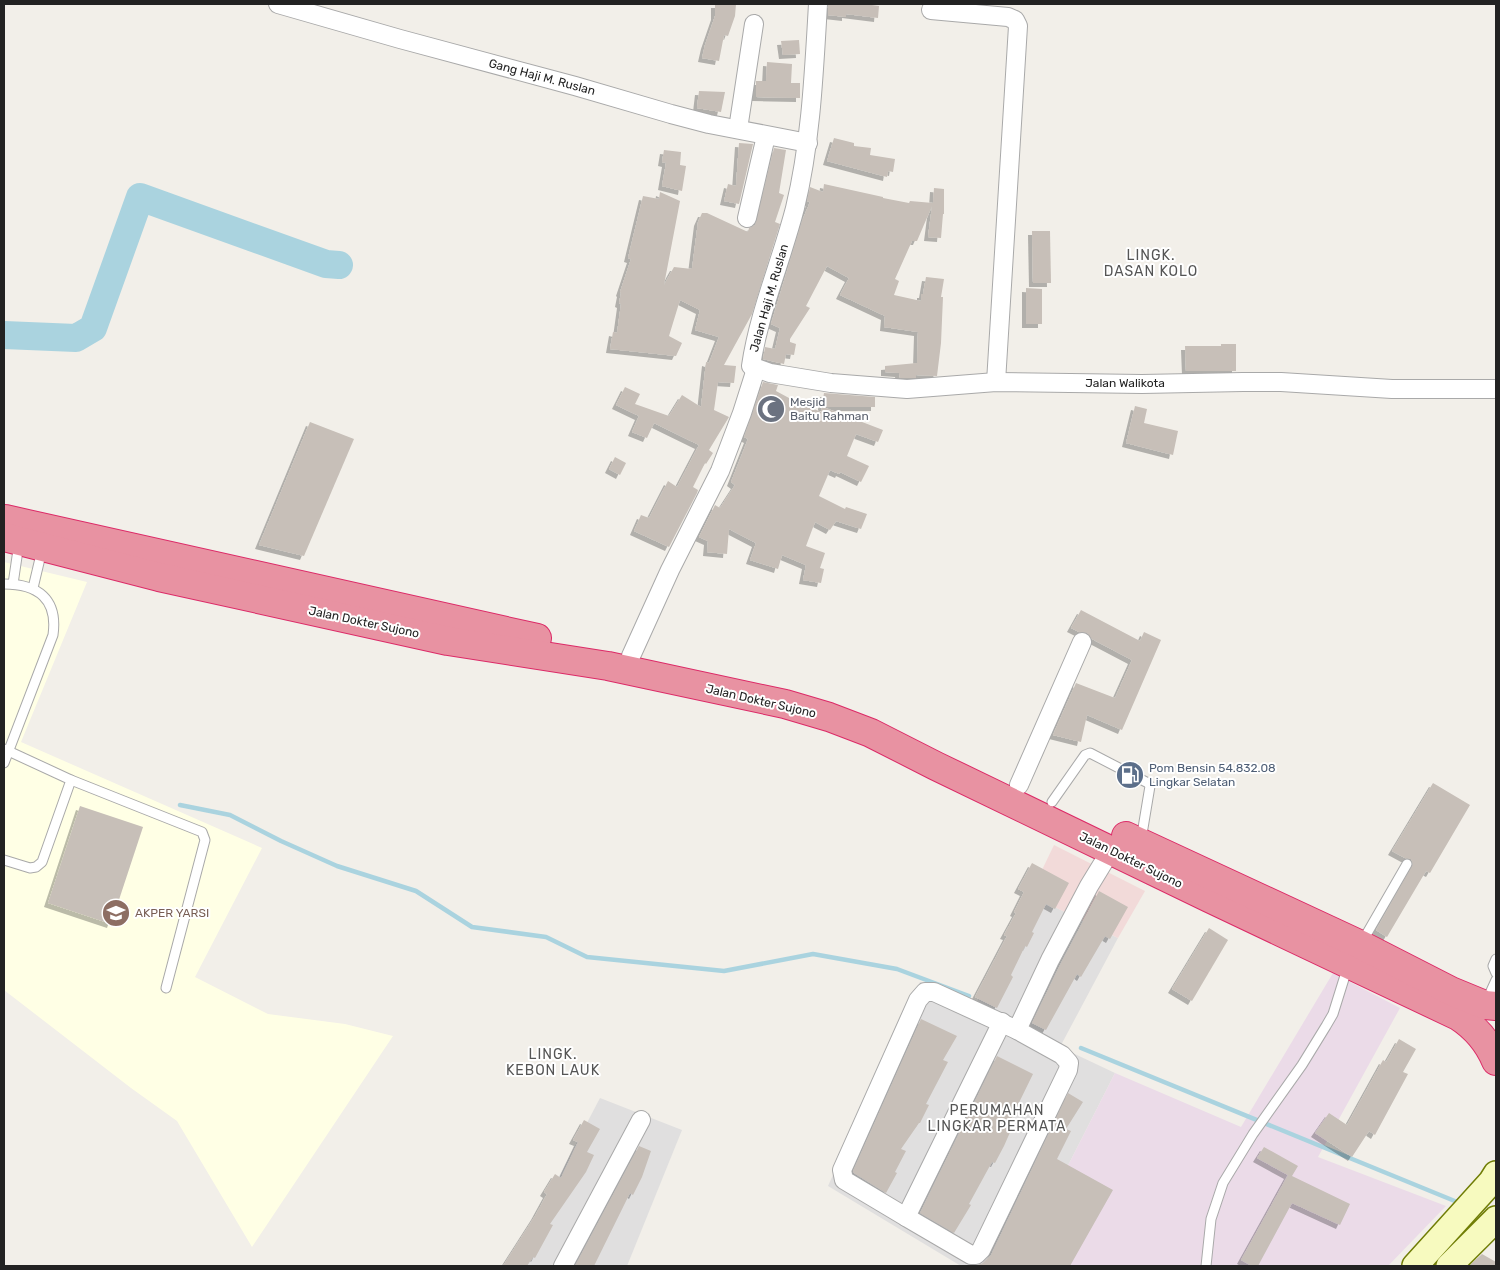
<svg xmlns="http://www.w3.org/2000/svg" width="1500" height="1270" font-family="Rubik,sans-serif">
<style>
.residential{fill:#e0dfdf}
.commercial{fill:#f2dad9}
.industrial{fill:#ebdbe8}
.education{fill:#ffffe5}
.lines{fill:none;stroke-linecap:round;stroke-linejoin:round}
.stream{stroke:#aad3df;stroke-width:4.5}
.river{stroke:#aad3df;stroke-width:28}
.building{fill:#c7bfb8;filter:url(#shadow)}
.lane-casing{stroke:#a9a9a9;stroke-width:11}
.street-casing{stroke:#a9a9a9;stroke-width:20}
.secondary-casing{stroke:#707d05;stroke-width:28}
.highway-casing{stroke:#dc2a67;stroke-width:30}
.lane{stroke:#fff;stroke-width:9}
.street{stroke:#fff;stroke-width:18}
.secondary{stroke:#f7fabf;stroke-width:25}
.highway{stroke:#e892a2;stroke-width:28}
.labels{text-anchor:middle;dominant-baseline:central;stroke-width:4;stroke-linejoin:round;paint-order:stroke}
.street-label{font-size:12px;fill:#222;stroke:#fff}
.worship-label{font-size:12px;fill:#5b616d;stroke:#fff;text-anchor:start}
.service-label{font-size:12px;fill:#4e5e75;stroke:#fff;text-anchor:start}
.education-label{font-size:12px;fill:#785e54;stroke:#fff;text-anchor:start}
.neighbourhood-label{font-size:14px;letter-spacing:1px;fill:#555;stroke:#fff}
</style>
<defs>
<filter id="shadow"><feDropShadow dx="-4" dy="4" stdDeviation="0" flood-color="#0004"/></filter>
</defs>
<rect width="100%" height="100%" fill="#f2efe9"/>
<!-- residential -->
<g class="residential">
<path d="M1030,895L1118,938L1060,1047L1115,1073L1017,1266H961L828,1186L920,982L974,1008Z"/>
<path d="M600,1098L682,1130L627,1266H512Z"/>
</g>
<!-- commercial -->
<path class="commercial" d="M1054,845L1145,891L1118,938L1030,895Z"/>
<!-- industrial -->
<path class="industrial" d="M1333,973L1400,1008L1318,1157L1446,1206L1388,1266H1017L1115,1073L1241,1127Z"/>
<!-- education -->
<path class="education" d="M4,562L87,582L21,742L262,848L195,977L268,1014L345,1024L393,1036L252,1247L177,1121L131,1088L4,990Z"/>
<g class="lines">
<!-- stream -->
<g class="stream">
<path d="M180,805L230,815L281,841L337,866L416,891L472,927L546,937L587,957L724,971L813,954L897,969L969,996"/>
<path d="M1081,1048L1462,1204"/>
</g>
<!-- river -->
<path class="river" d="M4,335L76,338L93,328L140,197L326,264L339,265"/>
</g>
<!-- building -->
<g class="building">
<path d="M715,4H736L735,16L728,36L724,35L719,61L702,58L705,45L715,16Z"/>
<path d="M828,4H865L879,6L878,18L846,14V17L828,15Z"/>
<path d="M799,40L800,54L783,55L781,41Z"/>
<path d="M767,62L792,64L791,83H800V98L756,97V81H766Z"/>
<path d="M699,91L725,92L721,112L697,108Z"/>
<path d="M834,138L854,143V146L871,148L870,155L895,159L893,172L888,171L887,177L827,161Z"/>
<path d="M739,143L753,144L739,204L724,201L728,184L736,186Z"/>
<path d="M774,148L786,150L779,193L784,195L775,222L780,224L752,314L724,365L736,366L734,383L718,382L714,410L729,417L709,450L713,453L706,464L705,463L693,487L698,490L697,493L669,547L634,531L641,515L649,518L668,481L677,487L699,445L654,423L647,438L632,432L639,416L616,405L625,387L640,394L635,404L669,416L682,395L701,407L706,362L709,363L719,337L695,330L700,310L680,300L669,336L682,343L676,356L610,349L613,332L617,333L621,304L619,303L621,293L620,292L631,259L628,258L643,196L659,199L660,192L680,201L664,285L674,267L692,269L698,222L702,213H707L748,232L749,228L755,225Z"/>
<path d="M664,150L681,152L680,165L686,166L682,191L662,186L666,163L662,162Z"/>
<path d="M824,184L883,197V198L909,203L910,201L933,203L934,188L944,189V214H943L941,238L928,237L932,206L917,241H912L895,279L899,281L894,295L921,301V294H923L926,277L944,279L941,297H943L941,343L937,376L916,375V378H900L899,373L885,372V366L917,363L918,332L884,327L885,316L840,295L849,278L827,266L806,306L810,308L790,339V342L796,344L794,355L786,354L784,364L763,359L765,347L775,349L780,328L771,324L802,221L810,202L807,201L810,187L823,192Z"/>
<path d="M1032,231H1050L1051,283H1033Z"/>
<path d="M1026,288L1042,289V324H1026Z"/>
<path d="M1221,344H1236V371H1186L1185,346H1221Z"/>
<path d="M763,382L778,385L776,391L802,405V404L821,412L824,393L875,397V407H823L883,430L878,442L856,434L847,456L869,466L861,482L840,472L839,474L830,470L819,496L845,509L846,507L867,514L861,529L836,521L830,530L815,522L806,546L825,553L820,568L824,569L821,583L803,580L806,565L782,555L778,569L750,560L756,543L729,529L727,554L707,552L708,541L699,537L715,505L720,508L735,485L731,482L748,439L744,437Z"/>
<path d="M1135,406L1147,409L1144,423L1178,431L1173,455L1126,443Z"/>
<path d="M310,422L354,439L304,556L259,545Z"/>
<path d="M615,457L626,463L620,475L609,469Z"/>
<path d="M1081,610L1140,641L1144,632L1161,640L1122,730L1087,715L1081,742L1053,735L1076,683L1115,698L1132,660L1092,639L1087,633L1079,632L1071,628Z"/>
<path d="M1433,783L1470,805L1430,873L1426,871L1387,937L1376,930L1413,864L1411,859L1405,858L1392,851Z"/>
<path d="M80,806L143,827L111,924L48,903Z"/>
<path d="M1032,863L1069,883L1055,909L1046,904L1032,932L1034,933L1027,947L1025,946L1011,975L1013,977L997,1008L975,997L1007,936L1004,935L1016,913L1014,912L1024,892L1018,889Z"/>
<path d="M1099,891L1128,907L1110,939L1105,936L1081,977L1077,974L1046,1030L1032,1023L1060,965Z"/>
<path d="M1209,928L1228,940L1192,1001L1172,989Z"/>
<path d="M921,1019L957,1036L943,1060L948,1062L926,1104L929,1105L920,1123H919L901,1149L906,1151L895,1172L897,1173L886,1193L854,1173L853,1171Z"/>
<path d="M1399,1039L1416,1049L1403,1072L1408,1074L1375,1135L1369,1131L1352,1157L1315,1133L1329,1113L1347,1125L1383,1060L1386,1062Z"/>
<path d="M997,1056L1033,1074L1011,1119L1015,1121L1004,1146L995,1163L992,1162L969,1204L971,1205L954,1233L920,1213Z"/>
<path d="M1068,1093L1083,1102L1066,1129L1071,1131L1057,1159L1113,1190L1070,1266H975L983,1263L991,1255Z"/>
<path d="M584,1120L600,1129L587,1152L594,1155L586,1172L550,1224L553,1225L535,1258L533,1257L527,1266H503L535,1216L547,1194L544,1192L555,1174L561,1178L578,1142L573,1140Z"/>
<path d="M639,1146L651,1151L642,1177L633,1195L630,1193L594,1266H575Z"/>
<path d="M1264,1147L1298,1166L1292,1176L1350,1204L1340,1225L1292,1203L1258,1266H1252L1241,1260L1288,1175L1257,1158Z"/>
<path d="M1482,1254L1496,1262V1266H1469Z"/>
</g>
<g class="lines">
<defs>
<g id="lane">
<path d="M4,584C38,584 58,599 53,635L4,763"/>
<path d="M13,584L19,543"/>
<path d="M33,588L42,550"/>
<path d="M71,780L202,832L205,840L166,988"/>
<path d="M1052,802L1085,755L1090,753L1148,783L1150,786L1141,840"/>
<path d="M4,860L30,868L36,867L42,862L71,780L4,749"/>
<path d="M1362,942L1407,864"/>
<path d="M1496,959L1493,966L1496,973"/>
<path d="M1486,1002L1496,980"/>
<path d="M1206,1266L1211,1219L1223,1183L1253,1134L1302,1065L1326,1026L1333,1014L1348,966"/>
</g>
<g id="street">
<path d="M278,4L400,39L575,86L671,114L709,124L808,143"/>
<path d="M818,4C814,72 811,142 795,208C781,262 759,312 751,366L770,373L831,383L907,389L996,382L1142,384L1243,382H1281L1392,389H1496"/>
<path d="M931,10L1008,17L1015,20L1018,26L996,382"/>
<path d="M738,129L754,24"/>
<path d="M747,218L766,136"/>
<path d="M631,656L670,570L720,471L742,413L756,369"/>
<path d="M1019,785L1082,642"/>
<path d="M1002,1022L906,1217L971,1255H976L981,1250L1068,1070L1069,1063L1062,1055L1017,1030"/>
<path d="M906,1217L844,1180L842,1170L918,1000L925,992H934L1017,1030L1050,960L1089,886L1111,850"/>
<path d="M563,1266L641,1120"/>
</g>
<g id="secondary">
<path d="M1415,1266L1491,1182L1496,1174"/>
<path d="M1449,1266L1496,1219"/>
</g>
<g id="highway">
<path d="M5,519L537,638"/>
<path d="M4,537L159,577L448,641L608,666L785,704L829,717L871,733L936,766L1209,898L1458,1016C1475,1027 1488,1042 1496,1061"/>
<path d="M1126,836L1361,945L1451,991L1485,1005L1496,1006"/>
</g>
</defs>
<!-- lane casing -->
<use href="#lane" class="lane-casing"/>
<!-- street casing -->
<use href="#street" class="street-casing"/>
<!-- secondary casing -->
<use href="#secondary" class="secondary-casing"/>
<!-- highway casing -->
<use href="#highway" class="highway-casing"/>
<!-- lane -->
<use href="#lane" class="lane"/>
<!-- street -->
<use href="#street" class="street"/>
<!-- secondary -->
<use href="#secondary" class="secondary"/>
<!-- highway -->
<use href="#highway" class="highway"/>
</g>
<!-- icons -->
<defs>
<symbol id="mosque-disc" viewBox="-11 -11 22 22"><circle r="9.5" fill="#6b7280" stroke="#fff"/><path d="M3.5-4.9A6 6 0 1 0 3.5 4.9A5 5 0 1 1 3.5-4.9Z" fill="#fff"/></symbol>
<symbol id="fuel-disc" viewBox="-11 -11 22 22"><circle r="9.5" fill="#5c6f8a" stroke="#fff"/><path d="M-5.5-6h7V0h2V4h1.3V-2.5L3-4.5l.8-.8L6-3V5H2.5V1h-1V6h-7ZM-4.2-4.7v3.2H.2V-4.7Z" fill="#fff"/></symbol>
<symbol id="university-disc" viewBox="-11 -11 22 22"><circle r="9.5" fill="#8d6e63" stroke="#fff"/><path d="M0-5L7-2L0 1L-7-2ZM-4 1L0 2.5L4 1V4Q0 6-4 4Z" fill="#fff"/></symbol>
</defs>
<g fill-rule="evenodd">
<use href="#mosque-disc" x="755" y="393" width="32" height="32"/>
<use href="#fuel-disc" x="1114" y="759" width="32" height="32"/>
<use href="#university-disc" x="100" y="897" width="32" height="32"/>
</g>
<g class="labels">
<!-- street labels -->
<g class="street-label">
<text transform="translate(542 77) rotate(15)">Gang Haji M. Ruslan</text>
<text transform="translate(769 298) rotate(-74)">Jalan Haji M. Ruslan</text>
<text x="1125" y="383">Jalan Walikota</text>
<text transform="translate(364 622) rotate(12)">Jalan Dokter Sujono</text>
<text transform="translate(761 701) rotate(13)">Jalan Dokter Sujono</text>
<text transform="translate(1131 860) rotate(26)">Jalan Dokter Sujono</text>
</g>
<!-- worship labels -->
<g class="worship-label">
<text x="790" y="402">Mesjid<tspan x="790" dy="14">Baitu Rahman</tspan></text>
</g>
<!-- service labels -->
<g class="service-label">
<text x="1149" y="768">Pom Bensin 54.832.08<tspan x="1149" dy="14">Lingkar Selatan</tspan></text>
</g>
<!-- education labels -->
<g class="education-label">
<text x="135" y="913">AKPER YARSI</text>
</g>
<!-- neighbourhood labels -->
<g class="neighbourhood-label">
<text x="1151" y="255">LINGK.<tspan x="1151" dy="16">DASAN KOLO</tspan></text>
<text x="553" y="1054">LINGK.<tspan x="553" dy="16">KEBON LAUK</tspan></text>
<text x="997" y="1110">PERUMAHAN<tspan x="997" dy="16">LINGKAR PERMATA</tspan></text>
</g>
</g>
<!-- border -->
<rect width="1500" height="1270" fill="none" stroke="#222222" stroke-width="10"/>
</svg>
